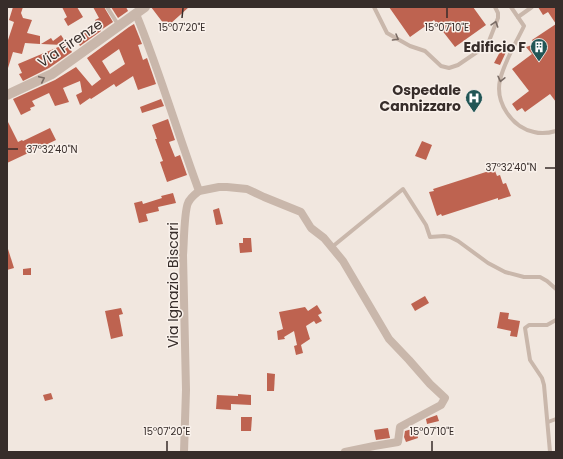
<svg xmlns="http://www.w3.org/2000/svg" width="563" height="459" font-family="Poppins,sans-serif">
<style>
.building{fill:#be6350;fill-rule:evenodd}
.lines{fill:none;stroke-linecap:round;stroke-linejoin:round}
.service{stroke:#c9b7ab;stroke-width:4}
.minor{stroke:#c9b7ab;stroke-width:8}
.tertiary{stroke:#c9b7ab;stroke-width:10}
.oneway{stroke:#796b64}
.ticks{fill:none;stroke:#372d2a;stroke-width:1.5}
.labels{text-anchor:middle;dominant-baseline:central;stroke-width:3;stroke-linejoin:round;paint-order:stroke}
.street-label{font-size:14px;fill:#372d2a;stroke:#f9f1eb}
.poi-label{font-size:14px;font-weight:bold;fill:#372d2a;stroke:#f9f1eb;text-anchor:end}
.ticks-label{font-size:10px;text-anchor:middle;fill:#372d2a;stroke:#f9f1eb;stroke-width:3;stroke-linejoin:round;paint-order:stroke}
</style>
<rect width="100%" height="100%" fill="#f1e7df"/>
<!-- building -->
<g class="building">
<path d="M13,7H23L21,13L23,18L32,20L27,33L40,36V44L25,43L22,54L13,52L8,68L7,67V43L14,22L9,20Z"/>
<path d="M62,7H77L83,17L68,26L64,19L67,17Z"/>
<path d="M93,7H104L113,22L101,30V31L80,46L75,38L96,22L95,20L99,18Z"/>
<path d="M111,7H126L128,11L118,18Z"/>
<path d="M151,7H189L170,24L171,25L167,28Z"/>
<path d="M389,7H473L486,25L455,47L434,20L410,37Z"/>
<path d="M538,7H556V24L548,12L543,15Z"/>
<path d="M134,24L142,44L138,45L143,60L147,58L156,84L138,90L133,76L116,87L114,84L91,99L90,98L80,105L76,95L82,92L80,81L63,88L69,102L55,106L49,93L32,101L35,106L30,108L31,110L21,115L13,99L55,80L76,67L92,86L101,79L87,58L129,27ZM119,49L125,64L110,74L102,61Z"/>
<path d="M556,24V102L550,94L525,112L522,108L517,111L512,104L529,91L512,69L532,54L526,47L535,44L532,40Z"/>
<path d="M61,35L72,52L49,68L23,81L19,74L22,73L18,64L63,45L41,44L51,38L53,41Z"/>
<path d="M501,50L506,52L500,65L494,63Z"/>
<path d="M161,99L164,106L142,113L140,107Z"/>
<path d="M168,119L175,140L169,142L175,157L180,155L187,175L167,182L160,162L163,161L155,139H157L152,125Z"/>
<path d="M7,120L18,142L22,140L23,141L50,128L56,140L7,163Z"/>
<path d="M422,141L432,145L426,160L415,156Z"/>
<path d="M489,171L490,172L495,171L497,176L500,175L503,184L506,183L511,196L498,200V198L442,216L441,214L437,216L429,192L434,191L433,189Z"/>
<path d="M173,193L176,203L158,207L159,211L146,214L148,221L139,223L134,203L142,201L143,204L162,198L161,196Z"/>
<path d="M219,208L223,224L216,225L213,210Z"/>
<path d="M243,238H251L252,252L240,253L239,243H243Z"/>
<path d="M7,249H8L14,268L7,270Z"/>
<path d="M31,268V275H23V269Z"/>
<path d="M425,296L429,303L415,311L411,304Z"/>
<path d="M317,305L322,313L318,315L322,321L316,324L314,321L306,326L310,339L301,345L303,353L296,355L294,346L297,345L294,331L284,337L285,339L278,340L277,331L283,329L279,312L305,307L308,311Z"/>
<path d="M121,308L123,314L119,315L123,336L111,339L105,311Z"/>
<path d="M500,312L509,313L508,319L520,321L517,337L510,336L511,331L497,328Z"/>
<path d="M267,373L275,374L274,391H267Z"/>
<path d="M51,393L53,399L45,401L43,395Z"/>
<path d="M238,394L251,395V405L231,404V410L216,409L217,395L238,396Z"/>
<path d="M437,415L439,421L427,424L426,419Z"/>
<path d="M241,417H252L251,431H241Z"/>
<path d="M419,427L421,432L417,433L418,438L406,442L404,437L405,431Z"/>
<path d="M388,428L390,438L376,440L374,430Z"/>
</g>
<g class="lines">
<!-- service -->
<g class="service">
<path d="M107,7L119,26"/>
<path d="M374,7L387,33L410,46L425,51L441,66L449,68L458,65L483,48L489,41L498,18V13L495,7"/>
<path d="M511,7L524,26C516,43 504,62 500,80C495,103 512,127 534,132C541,134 549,133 556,131"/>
<path d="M518,17L532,7"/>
<path d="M332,247L403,189L426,225L430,237L444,236L450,237L458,241L488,263L505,272L524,277H540L547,281L556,289"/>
<path d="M548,422L556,419"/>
<path d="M550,452L544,385L542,378L530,360L525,328L529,325H547L556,320"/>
</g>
<!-- minor -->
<g class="minor">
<path d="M136,14C160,72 177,132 199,191C194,195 190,198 188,203C184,212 184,244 183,255L186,390L184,452"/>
<path d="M199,191L219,187H227L247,189L264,197L301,212L311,228L324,238L343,261L389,339L409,360L430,384L445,398L441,405L400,427L398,442L374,446L345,452"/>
</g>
<!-- tertiary -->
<path class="tertiary" d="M7,95L52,74L145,7"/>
</g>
<!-- one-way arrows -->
<defs><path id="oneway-chevron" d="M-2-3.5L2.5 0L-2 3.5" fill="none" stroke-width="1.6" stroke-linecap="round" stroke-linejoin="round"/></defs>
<g class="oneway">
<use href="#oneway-chevron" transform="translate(495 24) rotate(-72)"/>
<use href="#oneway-chevron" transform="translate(396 38) rotate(30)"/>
<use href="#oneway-chevron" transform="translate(42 79) rotate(-25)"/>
<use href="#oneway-chevron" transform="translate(501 79) rotate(103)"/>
</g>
<!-- ticks -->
<path class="ticks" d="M182,18L183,8M447,18V8M8,149H18M545,168H555M167,451V441M432,451V441"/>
<!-- icons -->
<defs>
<symbol id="building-pin" viewBox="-11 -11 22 30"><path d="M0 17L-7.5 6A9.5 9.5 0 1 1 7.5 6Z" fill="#225656" stroke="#f9f1eb"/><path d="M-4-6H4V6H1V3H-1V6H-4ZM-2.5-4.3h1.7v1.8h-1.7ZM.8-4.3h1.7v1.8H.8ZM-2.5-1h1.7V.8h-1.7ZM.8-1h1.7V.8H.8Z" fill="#fff"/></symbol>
<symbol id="hospital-pin" viewBox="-11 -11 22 30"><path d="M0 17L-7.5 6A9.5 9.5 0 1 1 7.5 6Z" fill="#225656" stroke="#f9f1eb"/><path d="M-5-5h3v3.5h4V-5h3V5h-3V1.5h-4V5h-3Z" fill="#fff"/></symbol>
</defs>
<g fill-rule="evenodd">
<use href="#building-pin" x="529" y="37" width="20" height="27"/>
<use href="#hospital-pin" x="464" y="88" width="20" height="27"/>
</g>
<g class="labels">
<!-- street labels -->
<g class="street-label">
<text transform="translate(70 43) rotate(-34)">Via Firenze</text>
<text transform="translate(173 285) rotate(-90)">Via Ignazio Biscari</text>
</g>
<!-- poi labels -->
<g class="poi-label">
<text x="526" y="47">Edificio F</text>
<text x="461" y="90">Ospedale<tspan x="461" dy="16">Cannizzaro</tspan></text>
</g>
</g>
<g class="ticks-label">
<text x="182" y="31">15°07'20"E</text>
<text x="447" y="31">15°07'10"E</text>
<text x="52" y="153">37°32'40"N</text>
<text x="511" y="171">37°32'40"N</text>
<text x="167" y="435">15°07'20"E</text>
<text x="432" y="435">15°07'10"E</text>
</g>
<!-- border -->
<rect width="563" height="459" fill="none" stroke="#372d2a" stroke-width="16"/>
</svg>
